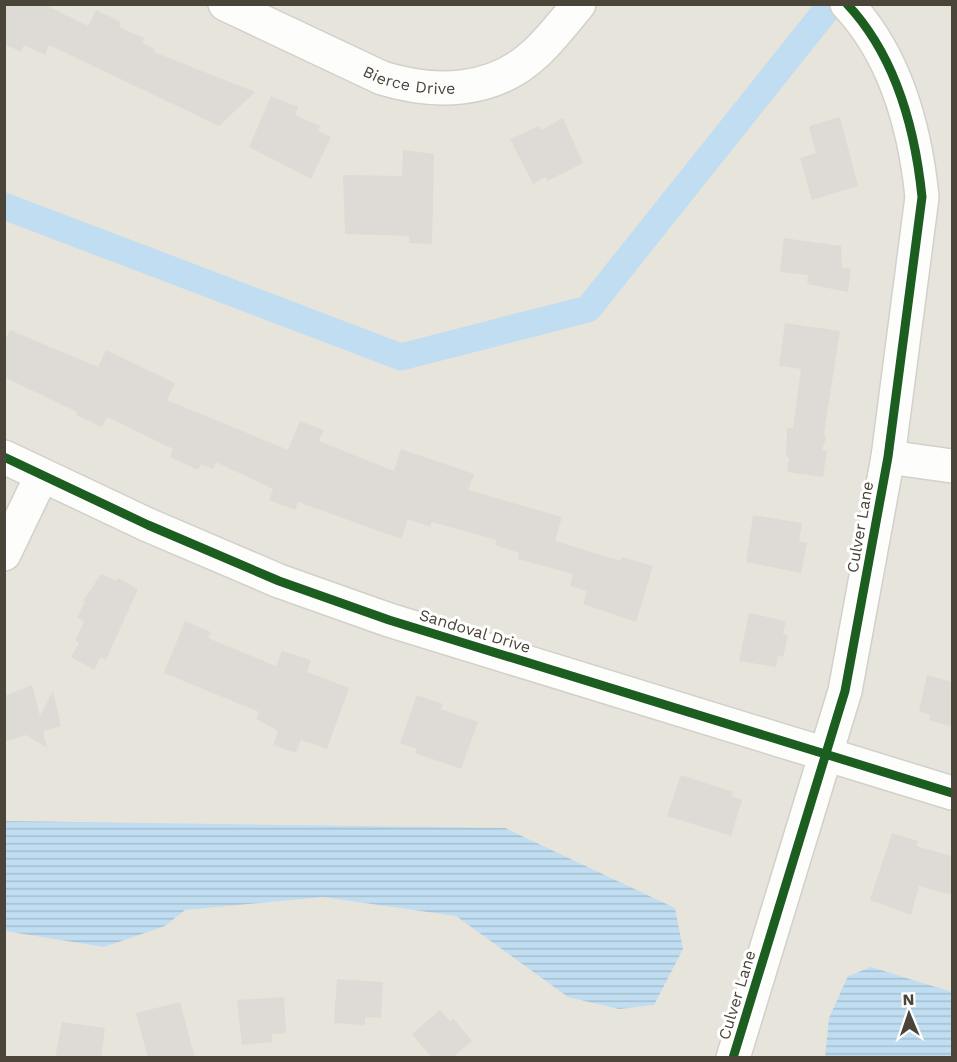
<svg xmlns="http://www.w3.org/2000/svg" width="957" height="1062" font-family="'Work Sans',sans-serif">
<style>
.residential{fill:#e7e4dc}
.water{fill:url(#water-rules)}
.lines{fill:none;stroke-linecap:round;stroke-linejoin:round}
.canal{stroke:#c0ddf1;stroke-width:27}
.building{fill:#dedbd6}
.minor-casing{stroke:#d2d0cb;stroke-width:36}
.minor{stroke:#fdfdfc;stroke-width:33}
.cycleway-casing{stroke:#fff;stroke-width:13}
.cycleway{stroke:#1b5e20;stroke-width:9}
.labels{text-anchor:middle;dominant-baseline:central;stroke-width:6;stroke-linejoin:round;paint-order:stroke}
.street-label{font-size:16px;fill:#4b4439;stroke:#fff}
</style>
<defs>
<pattern id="water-rules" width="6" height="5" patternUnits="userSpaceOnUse" patternTransform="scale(1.5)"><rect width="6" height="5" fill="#c0ddf1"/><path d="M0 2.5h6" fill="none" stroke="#a6bfcf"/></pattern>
</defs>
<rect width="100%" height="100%" fill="#f4f2ee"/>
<!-- residential -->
<path class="residential" d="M5,5H952V1057L5,1058Z"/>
<!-- water -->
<g class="water">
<path d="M5,821L505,828L675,908L683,949L654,1005L619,1009L568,997L456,916L323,897L185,910L165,926L104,947L5,931Z"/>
<path d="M871,967L952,992V1057H825L829,1018L848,976Z"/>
</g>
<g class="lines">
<!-- canal -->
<path class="canal" d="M4,206L401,357L588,309L831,4"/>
</g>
<!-- building -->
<g class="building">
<path d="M4,4H43L88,26L96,10L121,22L119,27L144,38L142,43L155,49L154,52L255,92L219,126L49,45L45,55L24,45L21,52L4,44Z"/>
<path d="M271,96L298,107L295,115L320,126L318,131L331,137L311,179L249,147Z"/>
<path d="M840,117L858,186L812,200L800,158L816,153L809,126Z"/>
<path d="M563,118L583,163L547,181L546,177L533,184L510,139L539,126L541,130Z"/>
<path d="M403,150L434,154L432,244L409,243V236L345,234L343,175L402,176Z"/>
<path d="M784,238L841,246L842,268L851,269L848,292L807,284L808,275L780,272Z"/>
<path d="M785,323L840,331L824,433L826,438L822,450L827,451L823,477L787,472L789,457H786L787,428H793L801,369L779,366Z"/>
<path d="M10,330L98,367L106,350L175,383L167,400L288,450L300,421L324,430L319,441L394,471L401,449L474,474L468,490L562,517L555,541L621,561L622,557L653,566L636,622L583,604L587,591L570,586L573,574L518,559L519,553L495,545L496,540L432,522L430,527L408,519L401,539L298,502L295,510L269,500L273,489L216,462L213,469L201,464L198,470L170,457L173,449L107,417L102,427L76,415L77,412L4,377V342Z"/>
<path d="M753,515L802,523L799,541L807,543L801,573L746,562Z"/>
<path d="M101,574L116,581L118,578L138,589L106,660L101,657L94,670L71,657L79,643L75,640L84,622L77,617L85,602L83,601Z"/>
<path d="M749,613L786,621L783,634L788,635L783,657L778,656L776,667L739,661Z"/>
<path d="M185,621L211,632L208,638L276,666L282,651L311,660L307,672L349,688L327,749L301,740L296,753L273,745L278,731L256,719L259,712L164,673Z"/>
<path d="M927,675L952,682V727L929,720L930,715L919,711Z"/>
<path d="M32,685L40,716L53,691L61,726L43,731L47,748L26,735L4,742V696Z"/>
<path d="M417,695L443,704L441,709L478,722L461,769L415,753L417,749L400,743Z"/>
<path d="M681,775L733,792L731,796L742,800L731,836L667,816Z"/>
<path d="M892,833L918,841L916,846L952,856V895L919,886L911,915L870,900Z"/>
<path d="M337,979L383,982L381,1018L365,1017V1025L334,1023Z"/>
<path d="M284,997L286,1033L272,1034V1042L242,1045L237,1000Z"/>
<path d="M180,1002L195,1058H148L136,1013Z"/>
<path d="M440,1010L450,1021L453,1018L472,1041L452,1058H432L412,1034Z"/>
<path d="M62,1022L105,1028L101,1058H55Z"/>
</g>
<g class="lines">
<defs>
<g id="minor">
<path id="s1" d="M225,4L382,78C434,94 493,94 536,53C551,39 565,21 579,4"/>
<path d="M4,457L148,525L279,581L389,620L952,793"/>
<path d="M888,457L952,466"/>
<path d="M4,554L42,475"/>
<path d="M733,1058L845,691L888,457L922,197C915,128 896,56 847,4"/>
</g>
</defs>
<!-- minor casing -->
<use href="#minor" class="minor-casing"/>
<!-- minor -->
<use href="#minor" class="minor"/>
<defs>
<g id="cycleway">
<path d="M4,457L148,525L279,581L389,620L952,793"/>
<path d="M733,1058L845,691L888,457L922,197C915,128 896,56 847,4"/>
</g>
</defs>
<!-- cycleway casing -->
<use href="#cycleway" class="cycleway-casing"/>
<!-- cycleway -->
<use href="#cycleway" class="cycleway"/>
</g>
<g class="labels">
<!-- street labels -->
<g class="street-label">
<text stroke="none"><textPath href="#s1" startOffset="201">Bierce Drive</textPath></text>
<text transform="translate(860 527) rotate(-80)">Culver Lane</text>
<text transform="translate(475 631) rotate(17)">Sandoval Drive</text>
<text transform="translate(737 995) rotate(-73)">Culver Lane</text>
</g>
</g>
<!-- border -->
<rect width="957" height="1062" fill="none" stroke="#4b4439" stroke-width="12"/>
<!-- north arrow -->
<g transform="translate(909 1014) rotate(358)" stroke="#ffffff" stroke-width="4.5" paint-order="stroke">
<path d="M0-4.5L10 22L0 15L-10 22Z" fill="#4b4439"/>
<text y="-9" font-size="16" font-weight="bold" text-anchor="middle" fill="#4b4439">N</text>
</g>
</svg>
